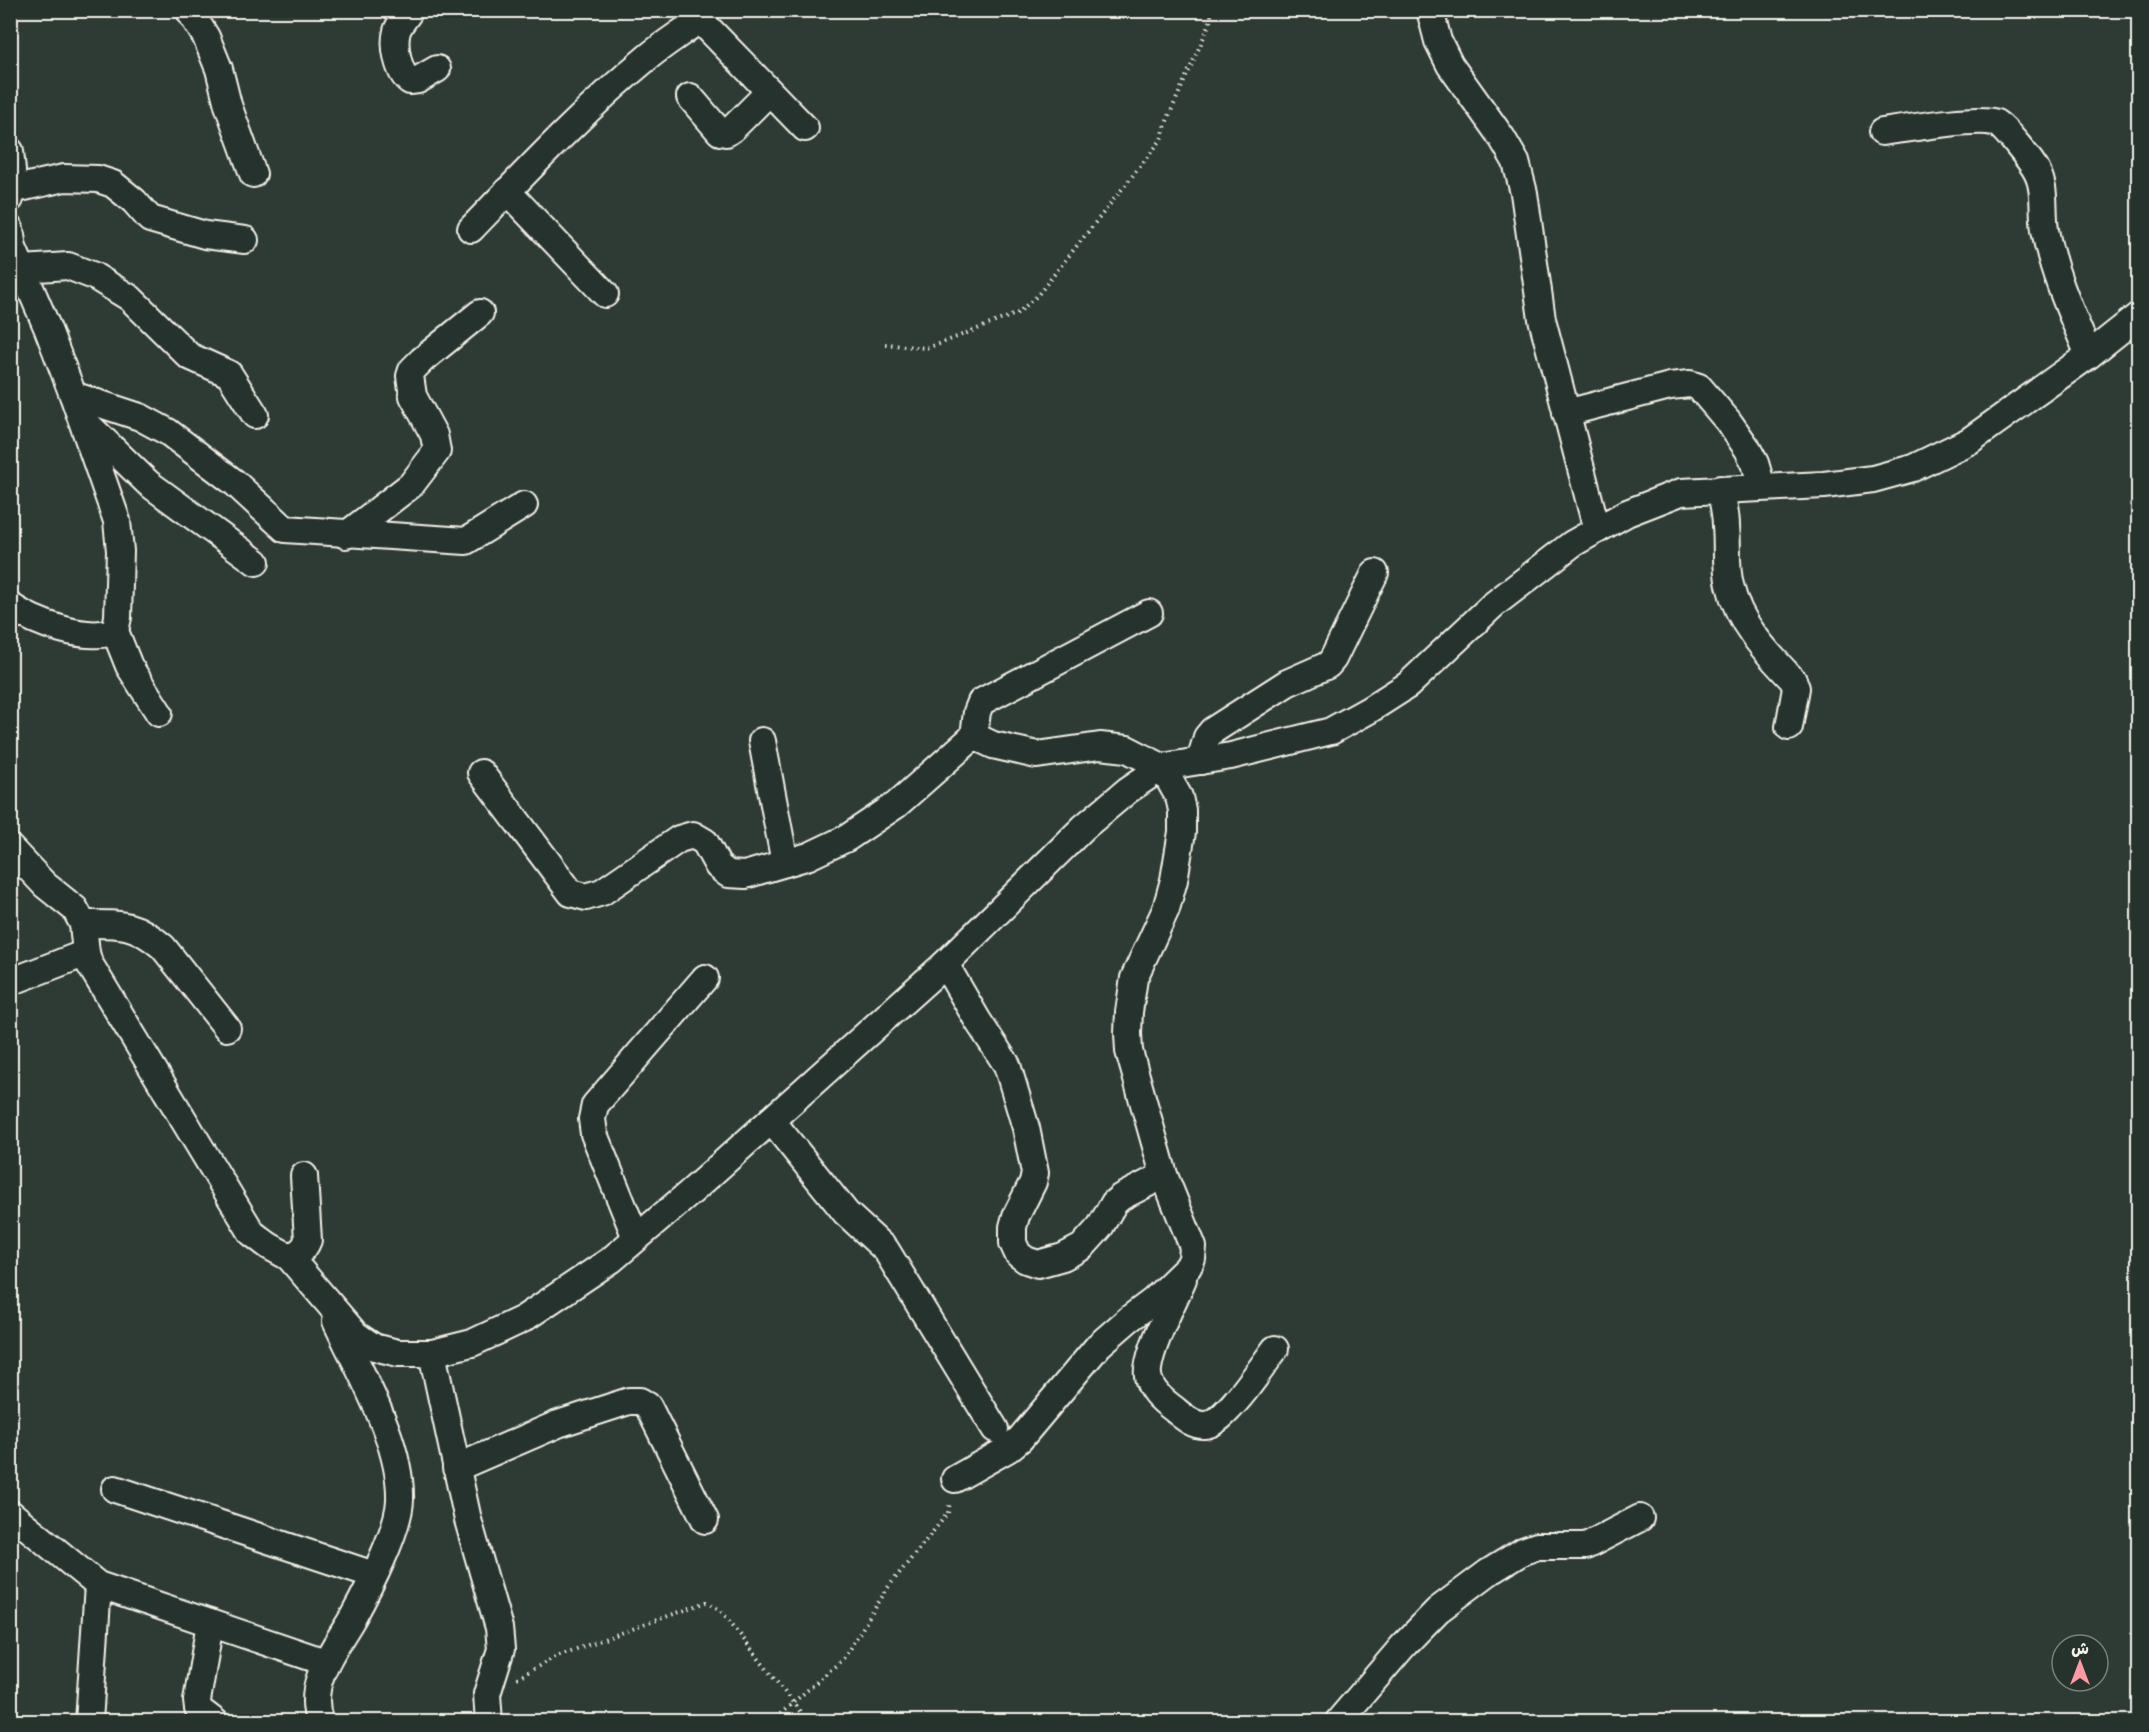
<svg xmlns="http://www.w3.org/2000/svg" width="2149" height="1732" font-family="'Shantell Sans','Playpen Sans Arabic',sans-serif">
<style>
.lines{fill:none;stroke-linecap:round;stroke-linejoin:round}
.street-casing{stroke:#f4f1e8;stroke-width:30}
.path{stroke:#f4f1e8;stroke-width:4;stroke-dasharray:1.5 4.5;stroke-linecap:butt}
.street{stroke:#26332d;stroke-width:26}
</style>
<rect width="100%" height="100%" fill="#2e3b34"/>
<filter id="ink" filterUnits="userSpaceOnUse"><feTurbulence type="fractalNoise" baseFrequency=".0167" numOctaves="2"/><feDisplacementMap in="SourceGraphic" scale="12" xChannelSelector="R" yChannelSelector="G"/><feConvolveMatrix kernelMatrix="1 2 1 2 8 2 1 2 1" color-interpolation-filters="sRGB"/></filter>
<g filter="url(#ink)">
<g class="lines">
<defs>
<g id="street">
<path d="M189,10L206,37L219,69L228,105L253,174"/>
<path d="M410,10C406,17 399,24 397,31C393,45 398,73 410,81L418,80L437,69"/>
<path d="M704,10L700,19L705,25L805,128"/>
<path d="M1430,10L1438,41L1450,65L1502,138L1516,162L1524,193L1542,319L1597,530"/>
<path d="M690,97L720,132L726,133L732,129L769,92"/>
<path d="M1882,132C1903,129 1980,116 1996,123C2005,128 2032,162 2037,172C2046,189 2042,211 2045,230C2053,274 2072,315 2089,355"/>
<path d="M10,151L12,170L10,199"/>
<path d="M11,190L64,178L98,179L113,184L134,201L150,219L205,235L245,240"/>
<path d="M507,191L605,294"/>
<path d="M10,229L13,248L47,327L73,395L117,521L120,551L118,617L115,631C86,642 35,623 10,606"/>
<path d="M471,229C528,170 585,109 648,57C665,43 683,32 700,19"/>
<path d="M22,269L68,266L94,276L130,298L189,356L229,374L255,415"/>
<path d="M73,395L140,417L168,432L235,483L285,529L466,541L524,505"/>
<path d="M1566,413L1670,386L1690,384L1699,387L1728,421L1747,448L1755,463L1762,487"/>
<path d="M84,421L148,483L256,562"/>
<path d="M1720,489C1723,501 1726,514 1726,526C1728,545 1725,566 1730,585C1738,623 1767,653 1793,680L1796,688L1789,727"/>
<path d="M346,535L411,485L437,451L434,435L413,396L410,376L412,370L422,360L480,313"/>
<path d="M115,631L129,666L159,713"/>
<path d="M974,736L977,712L981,702L1149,613"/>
<path d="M762,741L785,863"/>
<path d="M1200,761L1207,737L1212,731L1287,683L1328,665L1333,659L1375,573"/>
<path d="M481,773L571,893L586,897L602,892L679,839L693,835L705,842L718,866L728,874L745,875L809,856L847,838L896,805L974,736L993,745L1037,755L1100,746L1127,749L1162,767L1179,797L1182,810V832L1174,880L1166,909L1134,978L1129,1012L1128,1033L1129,1051L1164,1175L1193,1247L1192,1259L1188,1267L1153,1301L1129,1319L1099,1345L1020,1439L1008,1449L955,1479"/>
<path d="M10,848L45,885L75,909L83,924L86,953L89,963L252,1233L269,1246L289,1257L356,1335L374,1347L398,1353H432L472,1343L523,1319L611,1260L692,1191L945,964L1084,827L1128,790L1162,767L1231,756L1331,731L1369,710L1408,685L1493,605L1572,544L1627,513L1681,492L1824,485L1873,479L1913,468L1969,441L2089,355L2138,316"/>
<path d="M83,924C120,924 134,922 163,947L227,1028"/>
<path d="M945,964L978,1021L1007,1065L1026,1128L1035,1173L1033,1182L1016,1216L1013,1227V1243L1018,1254L1026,1260L1038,1264L1063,1257L1082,1247L1100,1227L1114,1203L1121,1197L1164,1175"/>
<path d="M10,982L86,953"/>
<path d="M771,1120L846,1213L886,1250L995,1429"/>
<path d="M636,1238L594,1134L592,1119L595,1105L705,978"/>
<path d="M289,1257C299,1253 304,1250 308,1240L304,1176"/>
<path d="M1183,1279C1173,1303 1151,1344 1148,1369C1146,1384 1158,1397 1170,1406C1181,1414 1191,1426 1205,1425C1224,1425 1263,1365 1275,1349"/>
<path d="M432,1353L468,1520L499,1628L501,1649L487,1694L489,1722"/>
<path d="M456,1468L558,1424L629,1401H640L648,1406L705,1520"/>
<path d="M115,1489L374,1575"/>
<path d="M10,1513L98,1585L325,1662"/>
<path d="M210,1623L197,1701L198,1709L215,1722"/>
<path d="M89,1722L98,1585"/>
<path d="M320,1722C305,1684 335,1648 353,1617C368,1590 399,1530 400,1500C402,1443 360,1373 336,1321"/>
<path d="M1338,1722L1403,1646L1438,1610L1489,1572L1523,1551L1537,1546H1586L1640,1518"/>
</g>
</defs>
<!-- street casing -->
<use href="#street" class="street-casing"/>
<!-- path -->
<g class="path">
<path d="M885,344L925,348L939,344L1018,313L1037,296L1161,140L1168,118L1210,23L1212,10"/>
<path d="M517,1678L557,1656L707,1602L720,1610L731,1623L808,1722"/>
<path d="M771,1722L843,1659L889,1586L948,1513L950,1502"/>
</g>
<!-- street -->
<use href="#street" class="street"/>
</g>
</g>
<!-- margin -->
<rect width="2149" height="1732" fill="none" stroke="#26332d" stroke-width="36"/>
<rect x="18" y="18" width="2113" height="1696" fill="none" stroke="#f4f1e8" stroke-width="2" filter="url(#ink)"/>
<!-- north arrow -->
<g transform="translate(2080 1663)"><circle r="28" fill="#26332d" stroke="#787f78" stroke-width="1.5"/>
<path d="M0-4.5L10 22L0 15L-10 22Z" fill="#ff9aa2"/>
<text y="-9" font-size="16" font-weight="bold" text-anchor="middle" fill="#f4f1e8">ش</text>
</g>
</svg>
